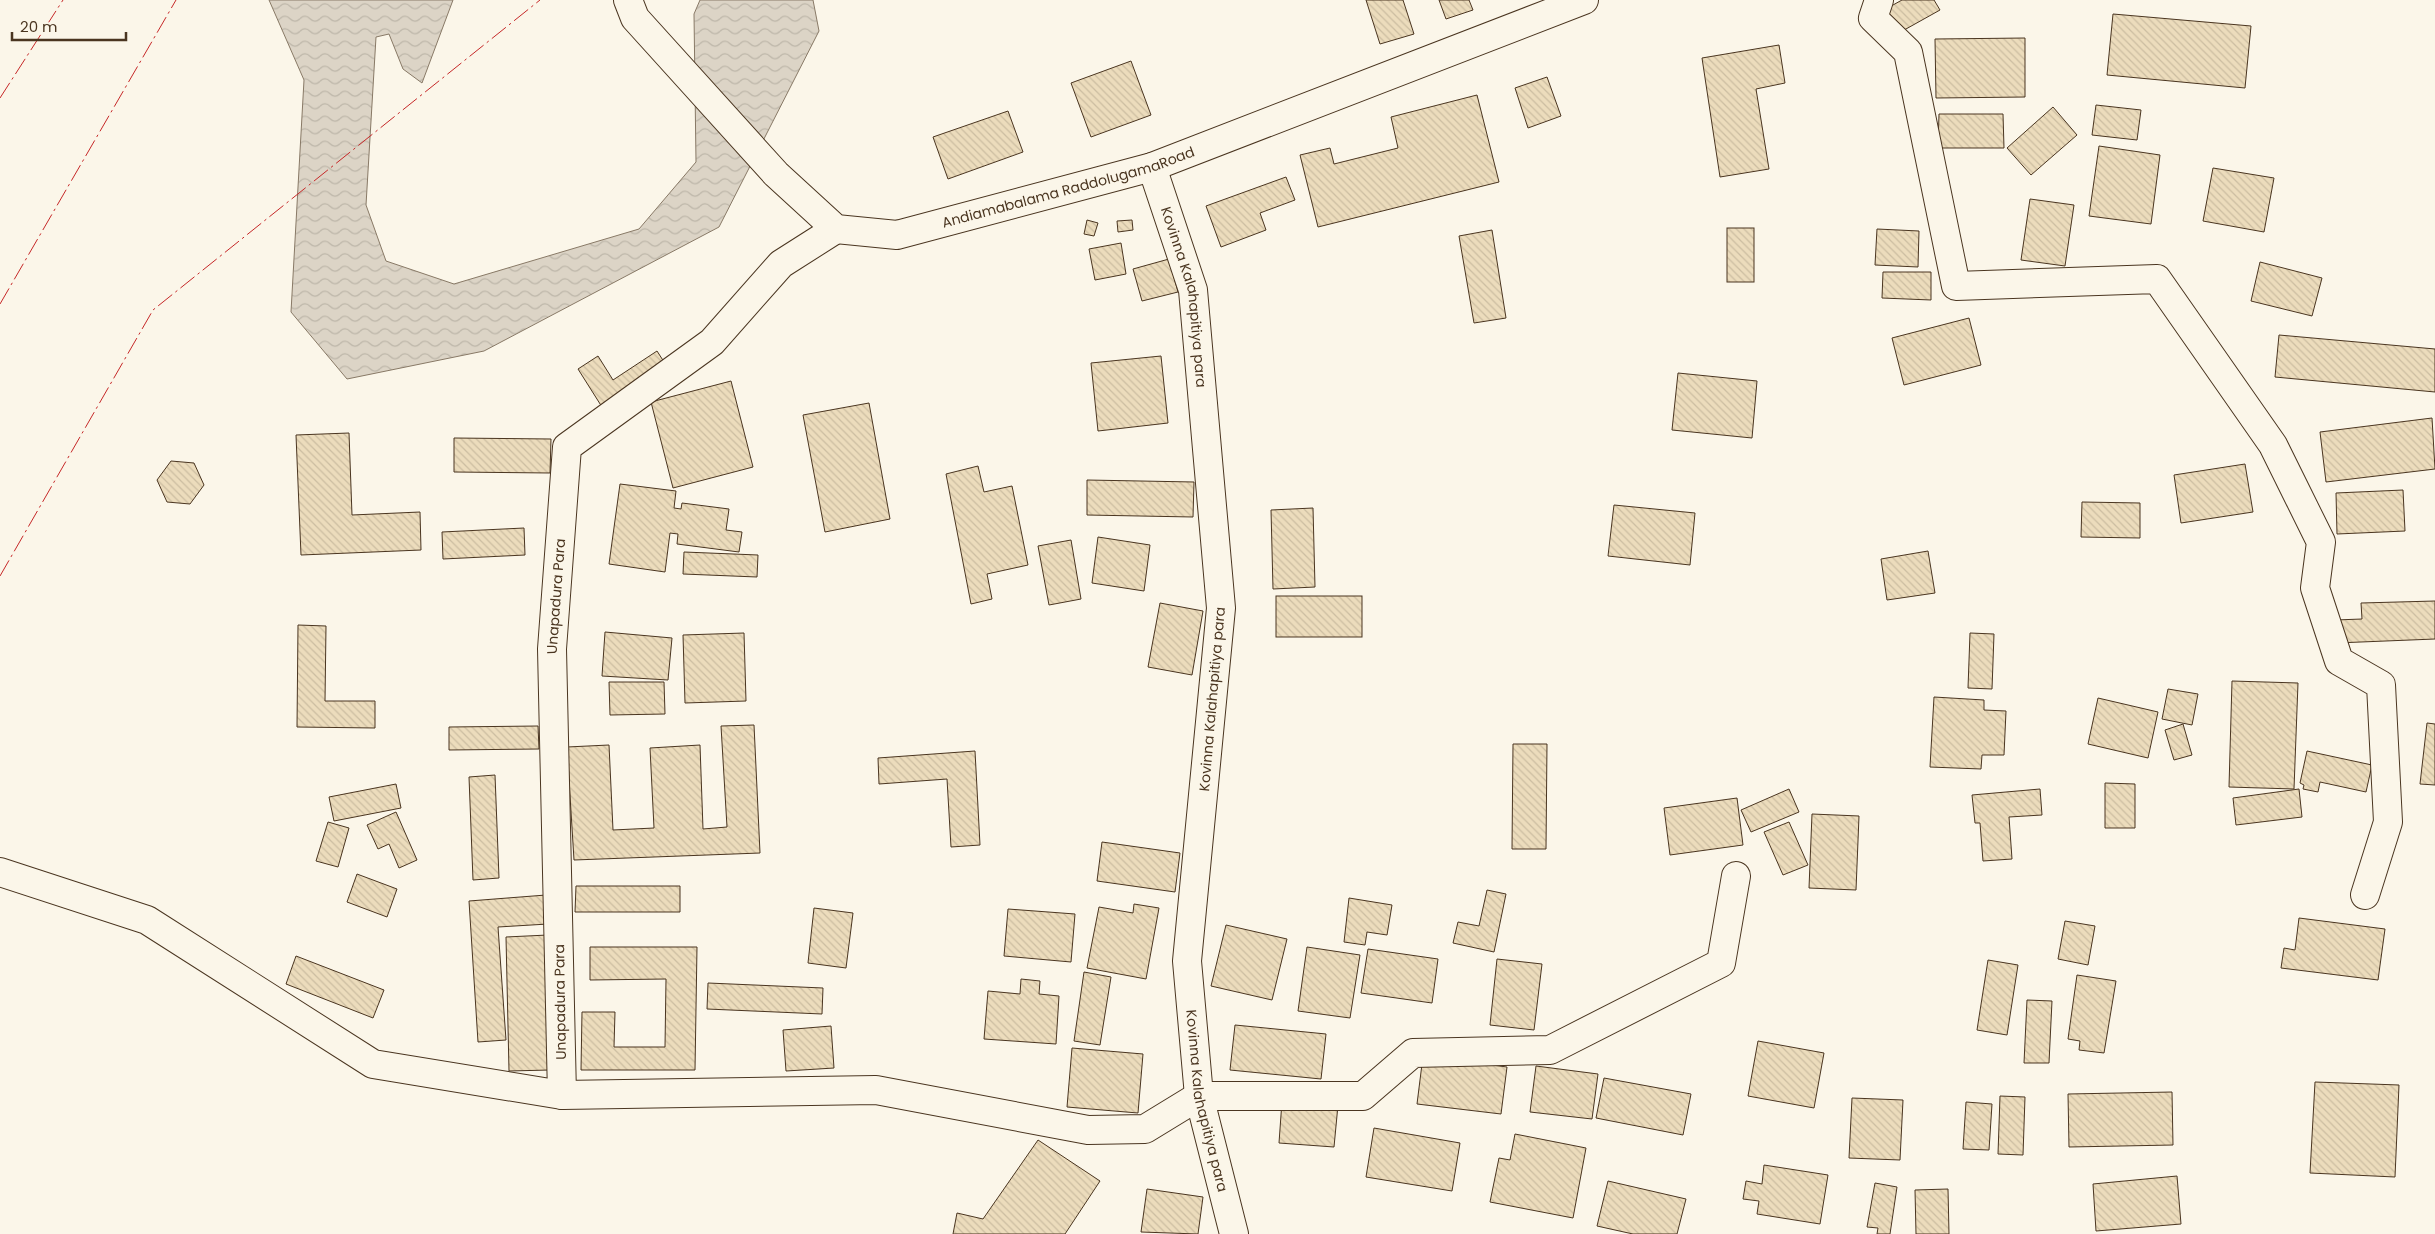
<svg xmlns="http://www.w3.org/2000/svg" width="2435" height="1234" font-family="Poppins,sans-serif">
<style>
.water{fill:url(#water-waves);stroke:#887966}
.building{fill:url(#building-back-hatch);stroke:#4a3520}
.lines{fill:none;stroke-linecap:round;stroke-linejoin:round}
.street-casing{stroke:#4a3520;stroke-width:30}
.secondary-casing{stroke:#4a3520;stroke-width:30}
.street{stroke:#fbf6e9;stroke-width:28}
.secondary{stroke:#fbf6e9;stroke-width:28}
.power{stroke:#c62828;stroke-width:1;stroke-dasharray:18 4 2.5 4;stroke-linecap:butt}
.labels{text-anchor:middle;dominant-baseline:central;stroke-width:4;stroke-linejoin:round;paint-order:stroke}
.street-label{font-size:14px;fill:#4a3520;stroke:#fbf6e9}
</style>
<defs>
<pattern id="water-waves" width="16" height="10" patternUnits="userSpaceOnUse" patternTransform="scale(1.25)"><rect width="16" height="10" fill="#dcd4c6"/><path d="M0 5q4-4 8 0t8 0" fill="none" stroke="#beb7aa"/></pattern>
<pattern id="building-back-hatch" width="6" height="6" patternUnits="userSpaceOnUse" patternTransform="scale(1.25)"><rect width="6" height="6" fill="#ecdcbc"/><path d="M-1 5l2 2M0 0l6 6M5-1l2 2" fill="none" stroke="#ccbda1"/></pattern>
</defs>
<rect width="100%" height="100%" fill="#fbf6e9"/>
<!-- water -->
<path class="water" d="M269,0H453L422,83L403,69L389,34L376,37L366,205L386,261L454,284L639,229L696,162L694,14L700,0H813L819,31L719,227L484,351L347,379L291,312L304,80Z"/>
<!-- building -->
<g class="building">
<path d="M1366,0H1403L1414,34L1380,44Z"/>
<path d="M1439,0H1469L1473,10L1446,19Z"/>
<path d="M1902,0H1934L1940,10L1897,34L1884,10Z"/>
<path d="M2113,14L2251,26L2245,88L2107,75Z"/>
<path d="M2025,38V97L1936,98L1935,39Z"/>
<path d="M1779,45L1785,83L1756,89L1769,169L1720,177L1702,58Z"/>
<path d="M1131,61L1151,115L1091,137L1071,83Z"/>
<path d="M1547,77L1561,116L1528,128L1515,88Z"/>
<path d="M1477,95L1499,182L1318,227L1300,155L1330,148L1334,164L1398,148L1391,117Z"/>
<path d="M2096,105L2141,110L2137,140L2092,135Z"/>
<path d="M2053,107L2077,135L2031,175L2007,148Z"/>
<path d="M1008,111L1023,152L948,179L933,137Z"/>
<path d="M1939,114H2003L2004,148H1938Z"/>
<path d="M2099,146L2160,155L2151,224L2089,216Z"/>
<path d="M2213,168L2274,178L2264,232L2203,221Z"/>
<path d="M1286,177L1295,200L1260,213L1266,230L1221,247L1206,206Z"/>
<path d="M2030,199L2074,205L2065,266L2021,260Z"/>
<path d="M1087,220L1098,223L1094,236L1084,234Z"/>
<path d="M1132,220L1133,230L1118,232L1117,221Z"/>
<rect x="1727" y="228" width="27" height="54"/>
<path d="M1877,229L1919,231L1918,267L1875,265Z"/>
<path d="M1492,230L1506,318L1474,323L1459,236Z"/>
<path d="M1121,243L1126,274L1095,280L1089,249Z"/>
<path d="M1169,259L1178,292L1142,301L1133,269Z"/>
<path d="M2260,262L2322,278L2312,316L2251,301Z"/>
<path d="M1883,272H1931V300L1882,298Z"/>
<path d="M1969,318L1981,365L1904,385L1892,338Z"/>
<path d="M2279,335L2435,349V392L2275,377Z"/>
<path d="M657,351L666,365L602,407L578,369L598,356L613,380Z"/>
<path d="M1161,356L1168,423L1098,431L1091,363Z"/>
<path d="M1678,373L1757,381L1752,438L1672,430Z"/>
<path d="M731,381L753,467L673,488L651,402Z"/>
<path d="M869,403L890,519L825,532L803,415Z"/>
<path d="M2432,418L2435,469L2326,482L2320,432Z"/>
<path d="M349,433L352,515L420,512L421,550L301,555L296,435Z"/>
<path d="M454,438L551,439L550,473L454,472Z"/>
<path d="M171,461L194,463L204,485L190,504L167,502L157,480Z"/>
<path d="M2245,464L2253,512L2181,523L2174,475Z"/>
<path d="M978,466L984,492L1012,486L1028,565L987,574L992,599L971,604L946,474Z"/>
<path d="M1087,480L1194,482L1193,517L1087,515Z"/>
<path d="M620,484L676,491L674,508L681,509L682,503L729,509L726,530L742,532L739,552L677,544L678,534L670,533L665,572L609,564Z"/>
<path d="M2403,490L2405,531L2337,534L2336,493Z"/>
<path d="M2082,502L2140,503V538L2081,537Z"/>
<path d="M1614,505L1695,513L1690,565L1608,556Z"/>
<path d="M1313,508L1315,587L1273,589L1271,510Z"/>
<path d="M524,528L525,555L443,559L442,532Z"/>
<path d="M1098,537L1150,545L1144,591L1092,583Z"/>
<path d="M1071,540L1081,599L1049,605L1038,546Z"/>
<path d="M1928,551L1935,593L1887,600L1881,559Z"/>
<path d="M684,552L758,555L757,577L683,574Z"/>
<rect x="1276" y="596" width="86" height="41"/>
<path d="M2435,601V639L2336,643L2335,620L2362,619L2361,603Z"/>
<path d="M1160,603L1203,611L1192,675L1148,667Z"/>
<path d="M298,625L326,626L325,701H375V728L297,727Z"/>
<path d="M605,632L672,638L668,680L602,676Z"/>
<path d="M744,633L746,701L685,703L683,635Z"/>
<path d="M1970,633L1994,634L1992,689L1968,688Z"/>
<path d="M2232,681L2298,683L2294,789L2229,787Z"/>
<path d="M609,682H664L665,714L610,715Z"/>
<path d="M2168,689L2198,694L2192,725L2162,719Z"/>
<path d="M1934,697L1984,700V710L2006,711L2004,755H1982L1981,769L1930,767Z"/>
<path d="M2098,698L2158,712L2148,758L2088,744Z"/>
<path d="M2427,723L2435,724V785L2420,784Z"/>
<path d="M2183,724L2192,755L2174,760L2165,730Z"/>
<path d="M754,725L760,853L574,860L567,747L609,745L613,830L654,828L650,748L700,745L703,829L727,827L721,726Z"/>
<path d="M538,726L539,749L449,750V727Z"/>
<path d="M1513,744H1547L1546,849H1512Z"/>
<path d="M975,751L980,845L951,847L947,779L879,784L878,758Z"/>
<path d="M2307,751L2372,765L2366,792L2320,782L2318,792L2303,789L2304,785L2300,783Z"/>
<path d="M495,775L499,878L473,880L469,777Z"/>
<path d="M2105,783L2135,784V828H2105Z"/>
<path d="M396,784L401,808L334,821L329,797Z"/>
<path d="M1789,789L1799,812L1751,832L1741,810Z"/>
<path d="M2040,789L2042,815L2009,817L2012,859L1983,861L1980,823H1975L1972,795Z"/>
<path d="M2299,789L2302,817L2236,825L2233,798Z"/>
<path d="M1737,798L1743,845L1670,855L1664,808Z"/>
<path d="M396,812L417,860L399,868L389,844L378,849L367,825Z"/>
<path d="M1812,814L1859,816L1856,890L1809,888Z"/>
<path d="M328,822L349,828L338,867L316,861Z"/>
<path d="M1789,822L1808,865L1783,875L1764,832Z"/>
<path d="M1102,842L1180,853L1175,892L1097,881Z"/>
<path d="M357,874L397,889L387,917L347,902Z"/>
<path d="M576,886H680V912H575Z"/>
<path d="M1487,890L1506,894L1494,952L1453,943L1458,922L1479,926Z"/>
<path d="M546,895L548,924L498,927L506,1040L478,1042L469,901Z"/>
<path d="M1349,898L1392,905L1387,935L1367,932L1365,945L1344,942Z"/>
<path d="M1134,904L1159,908L1146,979L1087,968L1099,907L1133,913Z"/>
<path d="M814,908L853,913L846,968L808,963Z"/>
<path d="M1008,909L1075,914L1071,962L1004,956Z"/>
<path d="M2299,918L2385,929L2378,980L2281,968L2284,948L2295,950Z"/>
<path d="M2065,921L2095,926L2088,965L2058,959Z"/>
<path d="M1226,925L1287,939L1272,1000L1211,986Z"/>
<path d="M548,935L550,1070L509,1071L506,937Z"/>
<path d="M590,947H697L695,1070H581L582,1012H615L614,1047H665L666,979L590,980Z"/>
<path d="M1307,947L1360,955L1350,1018L1298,1011Z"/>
<path d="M1368,949L1438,959L1432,1003L1361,993Z"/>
<path d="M296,956L384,990L373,1018L286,984Z"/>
<path d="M1497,959L1542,964L1534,1030L1490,1025Z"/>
<path d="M1988,960L2018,965L2007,1035L1977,1030Z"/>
<path d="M1084,972L1111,977L1100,1045L1074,1041Z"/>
<path d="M2077,975L2116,981L2104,1053L2079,1050L2080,1041L2068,1039Z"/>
<path d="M1021,979L1040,981L1039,994L1059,996L1056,1044L984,1039L988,991L1020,994Z"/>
<path d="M708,983L823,988L822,1014L707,1009Z"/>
<path d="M2027,1000L2052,1001L2049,1063H2024Z"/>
<path d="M1235,1025L1326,1034L1321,1079L1230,1070Z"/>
<path d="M831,1026L834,1068L786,1071L783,1030Z"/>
<path d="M1758,1041L1824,1053L1814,1108L1748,1096Z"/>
<path d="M1072,1048L1143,1054L1138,1113L1067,1107Z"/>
<path d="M1423,1056L1507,1067L1501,1114L1417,1104Z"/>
<path d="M1536,1066L1598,1074L1592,1119L1530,1112Z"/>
<path d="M1604,1078L1691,1094L1683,1135L1596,1118Z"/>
<path d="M2315,1082L2399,1085L2395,1177L2310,1173Z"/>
<path d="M2172,1092L2173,1145L2069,1147L2068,1094Z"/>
<path d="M2000,1096L2025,1097L2023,1155L1998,1154Z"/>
<path d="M1852,1098L1903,1100L1900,1160L1849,1158Z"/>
<path d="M1282,1101L1338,1105L1334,1147L1279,1143Z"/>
<path d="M1966,1102L1992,1104L1989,1150L1963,1149Z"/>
<path d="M1374,1128L1460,1143L1452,1191L1366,1177Z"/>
<path d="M1515,1134L1586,1148L1573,1218L1490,1202L1499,1158L1510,1160Z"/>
<path d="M1038,1140L1100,1181L1065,1234H953L957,1213L983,1219Z"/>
<path d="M1764,1165L1828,1175L1820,1224L1757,1214L1759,1201L1743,1199L1746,1181L1762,1184Z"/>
<path d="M2177,1176L2181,1224L2096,1231L2093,1184Z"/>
<path d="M1608,1181L1686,1199L1677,1234H1633L1597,1226Z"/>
<path d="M1875,1183L1897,1187L1890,1234H1877L1878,1228L1867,1227Z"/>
<path d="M1147,1189L1203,1197L1198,1234L1141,1232Z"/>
<path d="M1948,1189L1949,1234H1916L1915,1190Z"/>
</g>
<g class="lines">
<defs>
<g id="street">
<path d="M1879,0L1873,18L1908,52L1956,286L2157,279L2273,445L2321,542L2315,588L2339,661L2381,685L2388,822L2365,895"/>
<path id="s1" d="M1152,167L1193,290L1221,608L1187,961L1199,1096L1234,1234"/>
<path d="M0,872L147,920L373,1064L562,1095L876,1090L1088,1130L1145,1129L1199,1096H1363L1413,1053L1550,1050L1721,963L1736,876"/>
<path id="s2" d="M562,1095L552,649L567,447L712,342L781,264L836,229"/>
</g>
<g id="secondary">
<path id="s3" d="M628,0L635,18L776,174L836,229L897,235L1152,167L1584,0"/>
</g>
</defs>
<!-- street casing -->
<use href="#street" class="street-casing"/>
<!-- secondary casing -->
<use href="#secondary" class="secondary-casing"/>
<!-- street -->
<use href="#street" class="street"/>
<!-- secondary -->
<use href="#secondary" class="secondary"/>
<!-- power -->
<g class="power">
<path d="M0,98L63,0"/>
<path d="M0,304L176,0"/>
<path d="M0,576L153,310L540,0"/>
</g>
</g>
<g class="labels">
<!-- street labels -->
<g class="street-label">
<text stroke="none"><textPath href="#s3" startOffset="550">Andiamabalama RaddolugamaRoad</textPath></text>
<text stroke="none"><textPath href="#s1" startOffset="135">Kovinna Kalahapitiya para</textPath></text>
<text stroke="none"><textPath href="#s2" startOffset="499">Unapadura Para</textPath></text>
<text transform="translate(1212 699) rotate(-85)">Kovinna Kalahapitiya para</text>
<text transform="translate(560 1002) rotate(-91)">Unapadura Para</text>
<text stroke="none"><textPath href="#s1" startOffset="945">Kovinna Kalahapitiya para</textPath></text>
</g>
</g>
<!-- scale -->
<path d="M12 32v8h114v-8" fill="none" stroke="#4a3520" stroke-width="2.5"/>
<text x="20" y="32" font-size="15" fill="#4a3520" stroke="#fbf6e9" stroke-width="4" paint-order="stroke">20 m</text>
</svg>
